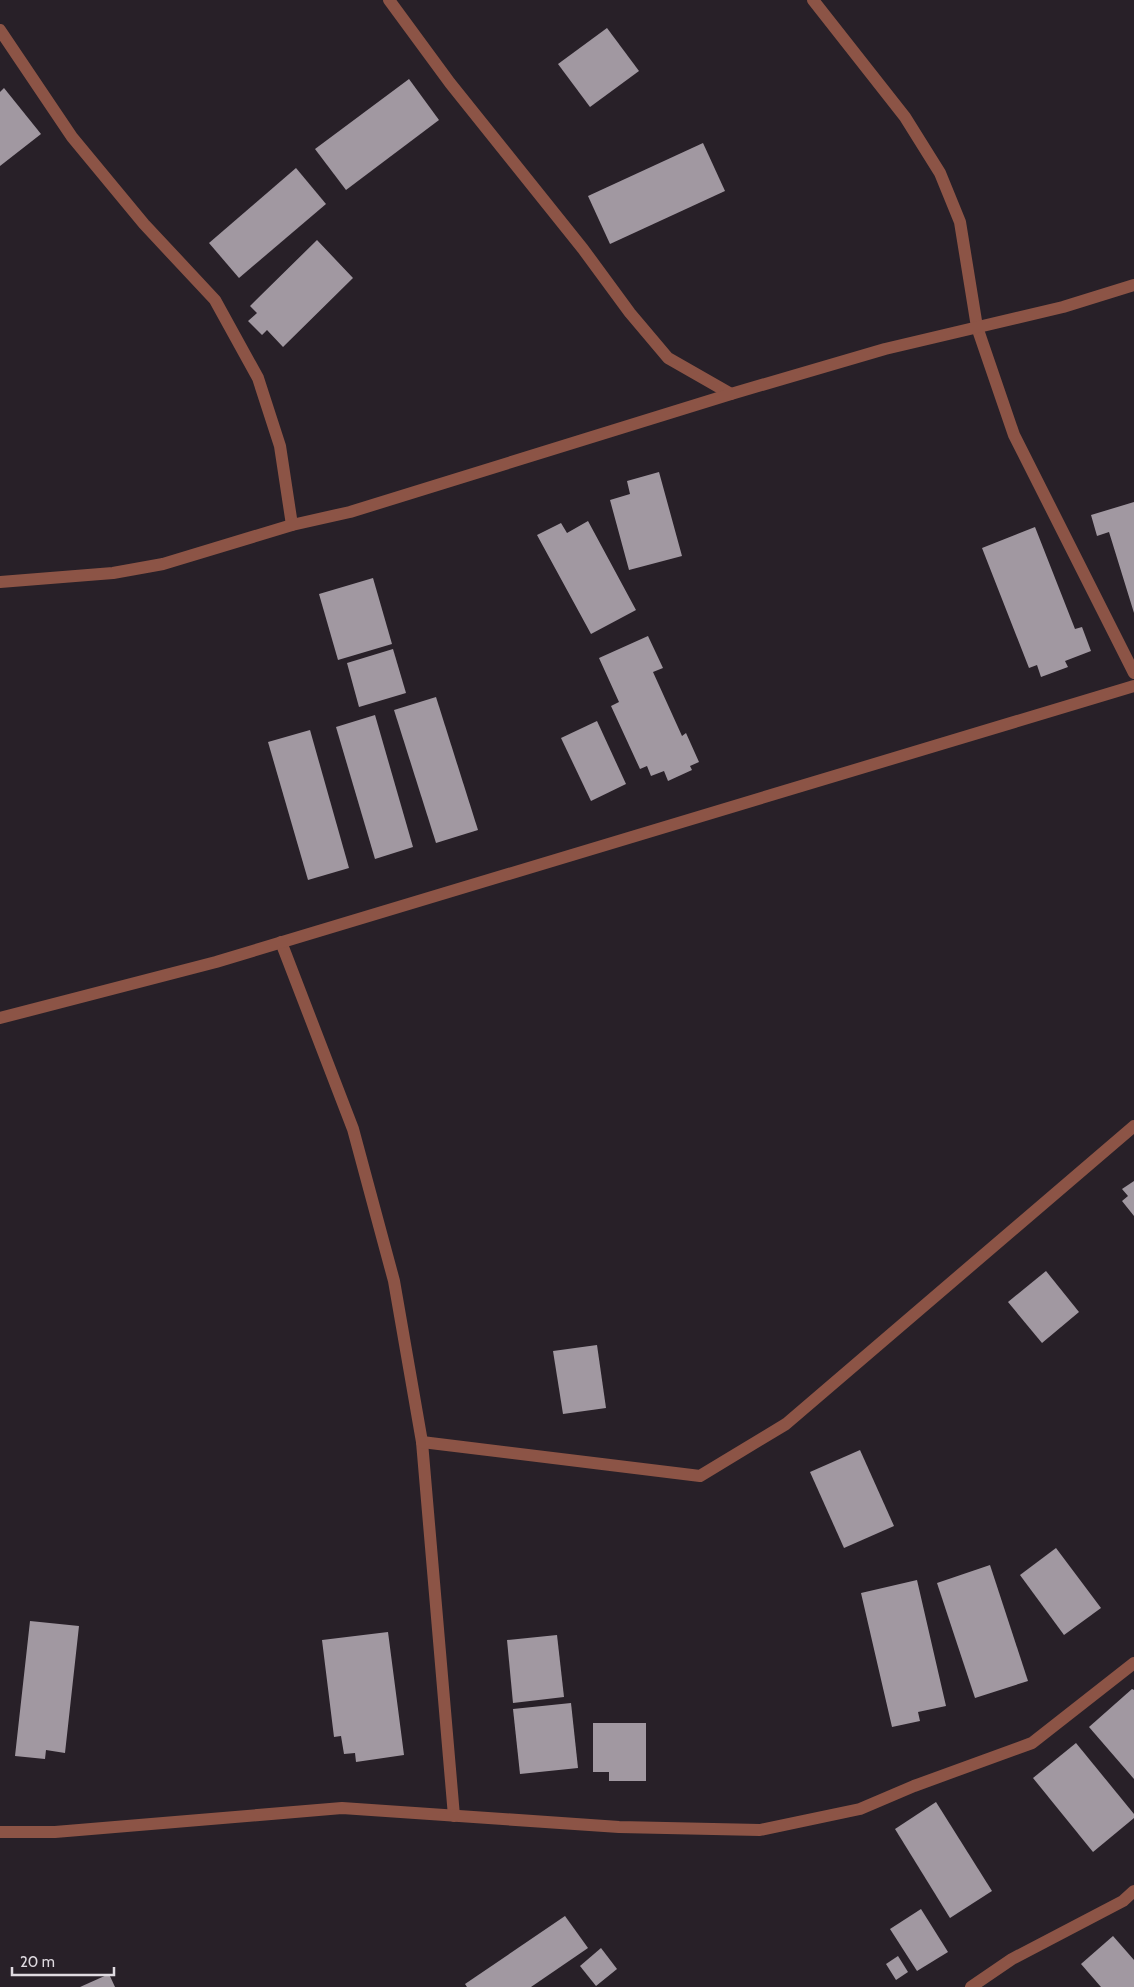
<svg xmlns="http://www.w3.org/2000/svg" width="1134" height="1987" font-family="Cabin,sans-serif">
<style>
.building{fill:#a198a1}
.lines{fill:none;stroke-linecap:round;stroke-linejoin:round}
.minor{stroke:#8c5446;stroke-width:12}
</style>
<rect width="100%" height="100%" fill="#282028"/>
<!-- building -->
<g class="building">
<path d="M607,28L639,71L590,107L558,64Z"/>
<path d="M409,79L439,120L346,190L315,149Z"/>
<path d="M4,88L41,134L0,166V92Z"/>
<path d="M703,143L725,191L610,244L588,196Z"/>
<path d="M296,168L326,204L239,278L209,243Z"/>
<path d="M317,240L353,278L283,347L267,330L262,335L248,321L257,313L250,306Z"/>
<path d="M659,472L682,556L629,570L610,500L630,494L627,481Z"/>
<path d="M1134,502V613L1109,532L1097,536L1091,515Z"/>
<path d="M588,521L636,610L591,634L537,535L561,523L567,533Z"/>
<path d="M1035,527L1075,629L1082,627L1091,651L1065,661L1068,667L1041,677L1037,665L1029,668L982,548Z"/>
<path d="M373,578L392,644L338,660L319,594Z"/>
<path d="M648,636L663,668L653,672L682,736L686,733L699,762L690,766L692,770L668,781L664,771L651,776L647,766L640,769L611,706L619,702L599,658Z"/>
<path d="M393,649L406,693L359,707L347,663Z"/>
<path d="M436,697L478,830L436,843L394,710Z"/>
<path d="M375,715L413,847L375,859L336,727Z"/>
<path d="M597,721L626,784L591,801L561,738Z"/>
<path d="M310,730L349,868L308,880L268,742Z"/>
<path d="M1134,1181V1216L1122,1201L1128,1196L1122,1189Z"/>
<path d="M1046,1271L1079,1312L1042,1343L1008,1302Z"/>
<path d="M597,1345L606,1408L563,1414L553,1351Z"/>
<path d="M860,1450L894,1526L844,1548L810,1472Z"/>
<path d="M1056,1548L1101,1608L1064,1635L1020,1575Z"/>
<path d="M990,1565L1028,1681L975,1698L937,1583Z"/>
<path d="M917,1580L946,1706L918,1712L920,1721L892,1727L861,1593Z"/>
<path d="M30,1621L79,1626L65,1753L46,1750L45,1759L15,1756Z"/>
<path d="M388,1632L404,1755L356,1762L355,1753L344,1754L341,1736L334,1737L322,1640Z"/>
<path d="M557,1635L564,1697L513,1703L507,1640Z"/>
<path d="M1132,1689L1134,1690V1779L1089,1727Z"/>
<path d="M571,1703L578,1768L520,1774L513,1709Z"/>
<path d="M593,1723H646V1781H609V1772H593Z"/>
<path d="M1076,1743L1134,1814V1818L1093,1852L1033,1778Z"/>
<path d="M936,1802L992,1891L950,1918L895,1829Z"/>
<path d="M921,1909L948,1952L917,1971L890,1929Z"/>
<path d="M565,1916L588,1948L531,1987H467L465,1984Z"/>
<path d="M1113,1936L1134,1960V1987H1101L1081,1964Z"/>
<path d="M601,1948L617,1969L596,1986L580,1966Z"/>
<path d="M898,1956L908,1972L896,1980L886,1964Z"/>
<path d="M109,1974L115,1987H80Z"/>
</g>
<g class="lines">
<!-- minor -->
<g class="minor">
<path d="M389,0L450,83L583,249L630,313L668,358L731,394"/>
<path d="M813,0L905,117L940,173L960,222L977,327L1014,435L1134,673"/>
<path d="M0,30L72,137L144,224L215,300L258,378L280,446L292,525"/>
<path d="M0,582L113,573L163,564L292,525L350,512L731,394L885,349L1063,307L1134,285"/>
<path d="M281,942L353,1129L394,1281L422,1442L454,1816"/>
<path d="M0,1018L216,962L1134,686"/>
<path d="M422,1442L700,1476L786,1424L1134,1126"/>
<path d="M0,1832H55L342,1808L619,1827L760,1830L860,1809L914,1786L1032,1743L1134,1663"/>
<path d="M971,1987L1012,1959L1123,1901L1134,1891"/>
</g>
</g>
<!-- scale -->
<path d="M12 1967v8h102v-8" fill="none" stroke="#e0dbe1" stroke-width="2.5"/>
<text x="20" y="1967" font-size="15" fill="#e0dbe1" stroke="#282028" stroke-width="4" paint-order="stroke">20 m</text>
</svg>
